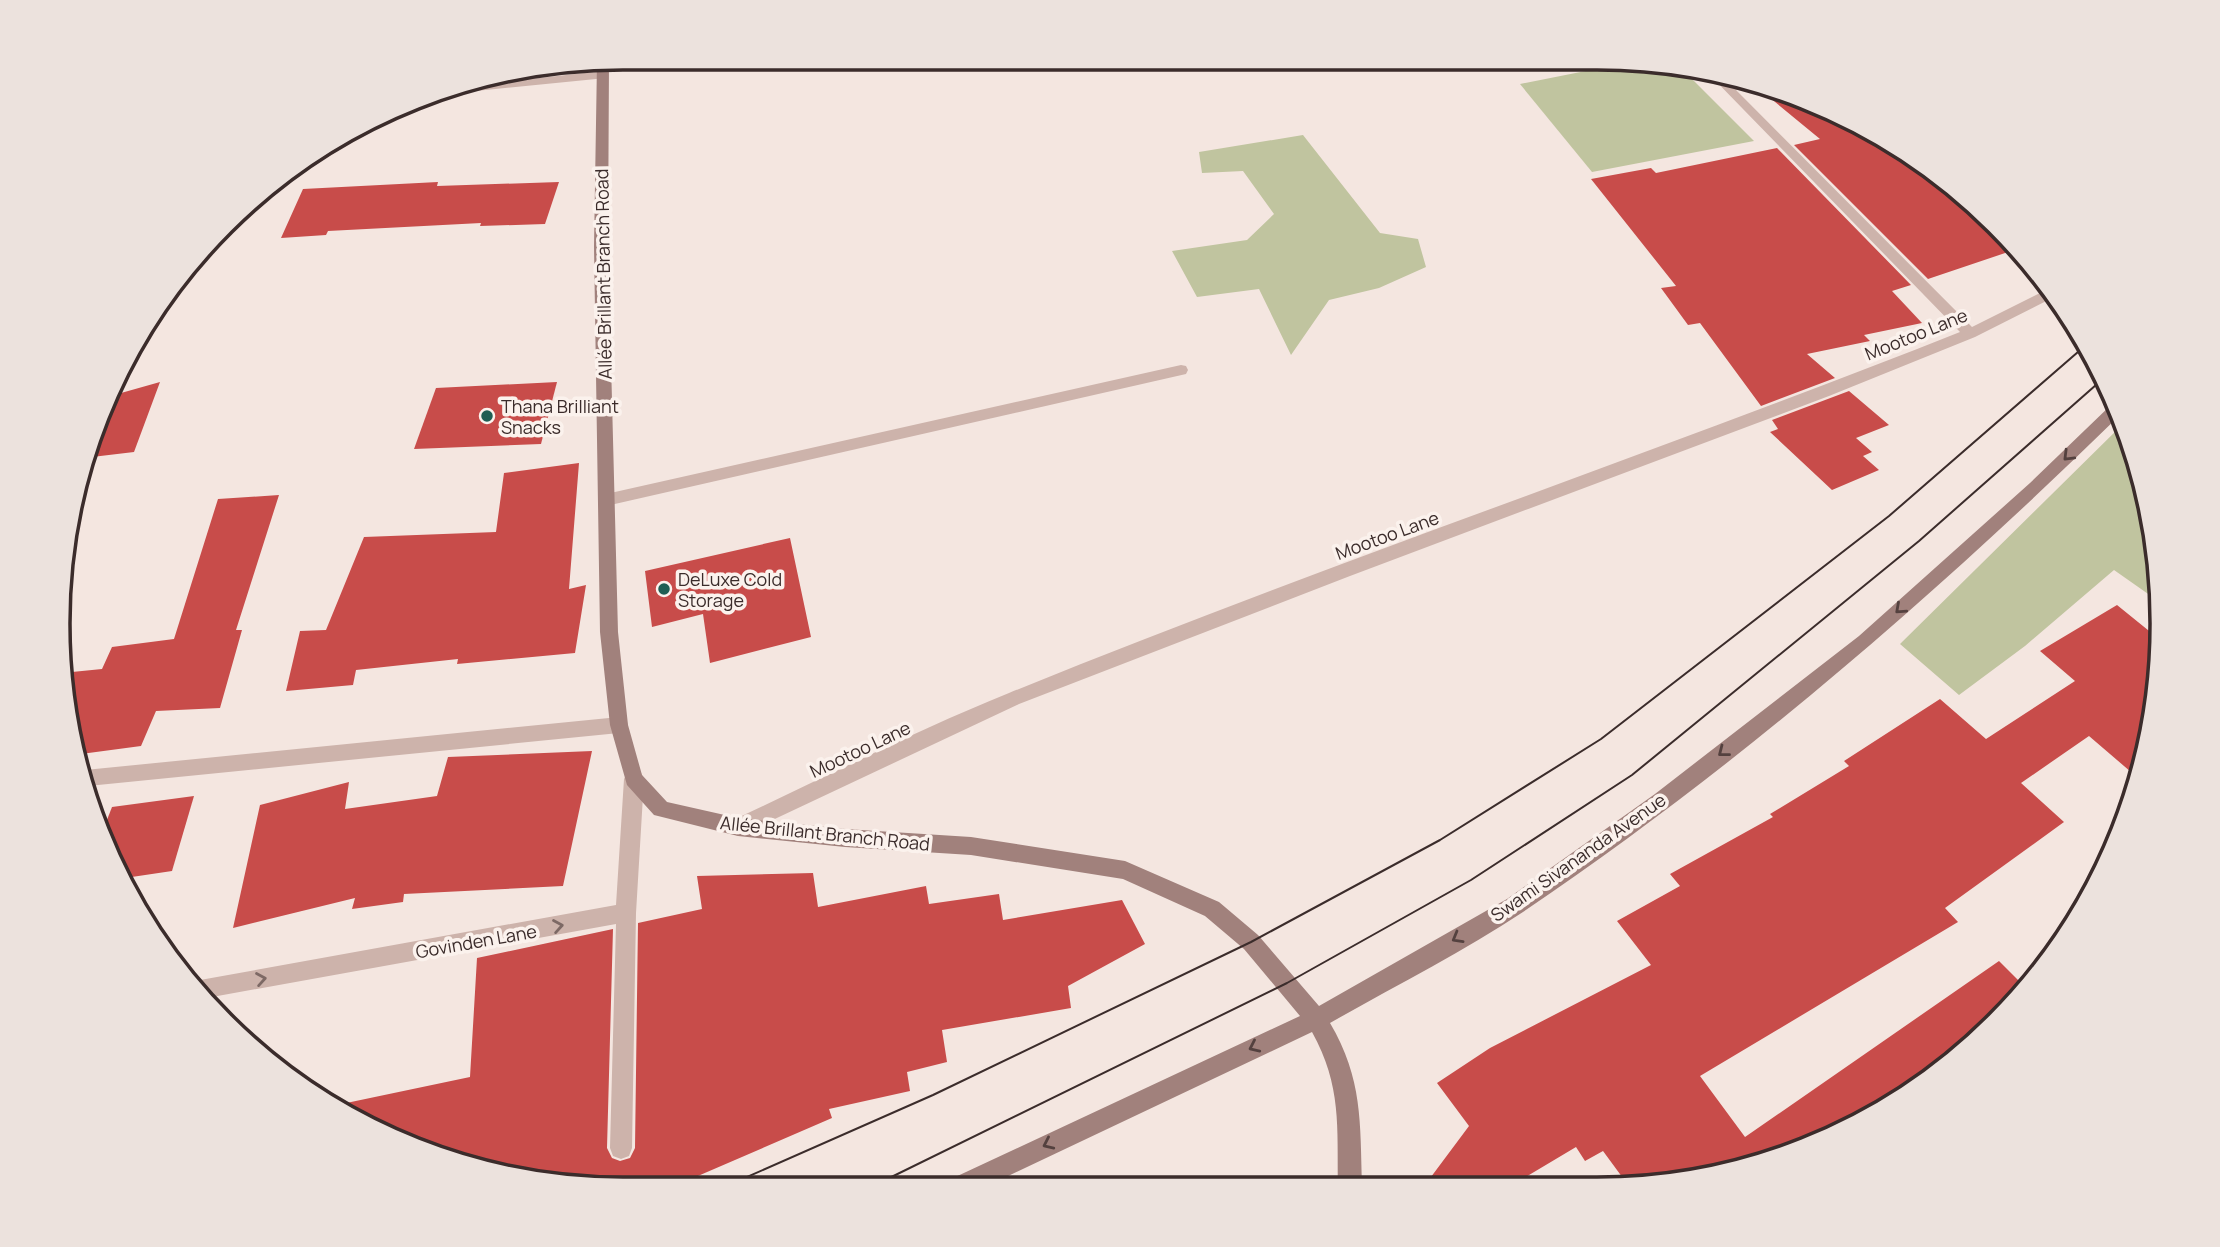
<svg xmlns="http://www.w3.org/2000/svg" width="2220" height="1247" font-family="Manrope,sans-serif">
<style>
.green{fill:#c0c49f}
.building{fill:#c84c4a}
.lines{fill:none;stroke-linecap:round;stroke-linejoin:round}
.street{fill:#cdb3ab;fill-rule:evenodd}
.secondary{fill:#a1817c;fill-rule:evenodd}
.tram{stroke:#3b2c2b;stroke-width:2}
.oneway{stroke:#54413f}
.oneway2{stroke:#7d6965}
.poi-dot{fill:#1f5e54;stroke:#fbf2ed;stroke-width:2.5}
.labels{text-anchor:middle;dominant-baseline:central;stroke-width:7;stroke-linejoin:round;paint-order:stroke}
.street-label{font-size:18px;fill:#3b2c2b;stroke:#fbf2ed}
.poi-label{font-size:18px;fill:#3b2c2b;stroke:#fbf2ed;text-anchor:start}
.rim{fill:none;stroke:#3b2c2b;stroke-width:3.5}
</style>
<rect width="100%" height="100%" fill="#f4e6e0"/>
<!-- green -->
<g class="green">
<path d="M1641,60L1680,67L1754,141L1592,172L1520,84Z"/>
<path d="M1303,135L1380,233L1418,239L1426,267L1379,288L1329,300L1291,355L1259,289L1197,297L1172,251L1247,240L1274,214L1243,171L1202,173L1199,152Z"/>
<path d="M2123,424L2143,477L2161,587V603L2114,570L2025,646L1959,695L1900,644Z"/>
</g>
<!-- building -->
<g class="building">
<path d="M1774,90L1880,134L1970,198L2017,249L1928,279L1794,145L1820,139L1769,97Z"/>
<path d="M1777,148L1911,285L1892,291L1922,323L1864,335L1870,341L1807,354L1835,378L1761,406L1700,323L1688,325L1661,288L1676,286L1591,179L1651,168L1656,173Z"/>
<path d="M438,182L437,186L559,182L545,224L480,226L481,223L328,231L326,235L281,238L303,189Z"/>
<path d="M160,382L134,452L92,457L96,444L92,445L114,395Z"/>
<path d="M557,382L541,444L414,449L436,388Z"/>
<path d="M1849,391L1889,425L1856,438L1872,452L1863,456L1879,470L1832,490L1770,432L1778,429L1772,420Z"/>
<path d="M579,463L569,589L586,585L575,653L457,664L458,659L356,670L353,685L286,691L300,631L326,630L364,537L496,532L504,473Z"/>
<path d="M279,495L236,630H242L220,708L156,711L141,746L81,754L62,673L102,669L112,647L174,639L218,499Z"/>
<path d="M790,538L811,637L710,663L703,614L652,627L645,571Z"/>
<path d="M2117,605L2159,639L2157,698L2138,778L2089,736L2021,783L2064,822L1945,908L1958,922L1700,1076L1745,1137L1999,961L2025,987L1997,1023L1910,1094L1779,1159L1670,1184L1628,1185L1603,1151L1585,1161L1576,1147L1512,1185H1425L1469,1126L1437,1083L1490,1048L1651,965L1617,921L1680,886L1670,874L1773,817L1770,814L1849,766L1844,761L1940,699L1986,739L2075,681L2040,651Z"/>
<path d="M592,751L563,886L404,894L403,902L352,909L355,898L233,928L260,805L349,782L345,809L437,796L448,757Z"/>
<path d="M194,796L172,871L125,878L100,838L112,807Z"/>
<path d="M813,873L818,907L926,886L929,904L999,894L1003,920L1122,900L1145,944L1068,986L1071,1008L942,1030L947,1062L907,1072L910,1091L829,1109L832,1118L670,1188H587L442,1159L340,1113L332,1106L470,1077L477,958L613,929L607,1148L612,1158L620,1161L630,1158L635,1148L638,923L702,909L697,876Z"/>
</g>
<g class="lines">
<!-- street -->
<g class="street">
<path d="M602,71L606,72V78L426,96L439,89Z"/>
<path d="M1706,71L1719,73L1730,84L1749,80L1760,84L1736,90L1972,327L2048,289L2051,288L2056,296L1975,337L1829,396L1350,576L1019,704L745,833L738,836L731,833L728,827L731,821C823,778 915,731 1009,693C1323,565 1645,457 1960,332Z"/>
<path d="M1181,365L1186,366L1188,370L1186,374L606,506L598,500L606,494Z"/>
<path d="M619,717L626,719L628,725L626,731L619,733L88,786L85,770Z"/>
<path d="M634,771L641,773L644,779L636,913L632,1148L629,1156L621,1159L613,1156L610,1148L616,924L201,999L189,982L616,905L624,779L627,773Z"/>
</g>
<!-- secondary -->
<path class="secondary" d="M609,61L608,246L618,632L628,725L642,775L667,802L738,818L845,829L971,837L1125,861L1219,902L1258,935L1319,1006L1507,899L1655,794L1859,636L2030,483L2112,404L2115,403L2120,415C1936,595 1736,768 1523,912C1463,952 1393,987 1330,1023C1363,1079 1360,1123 1362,1185L1338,1186C1337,1127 1342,1086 1312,1032L985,1187H948L951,1179L1300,1016L1244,949L1205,916L1123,879L971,855L845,847L738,836L654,815L627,785L610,725L600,632L594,246L597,62Z"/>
<!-- tram -->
<g class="tram">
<path d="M871,1187L1287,983L1471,880L1632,775L1919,541L2105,377"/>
<path d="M722,1188L933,1095L1251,942L1440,840L1601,739L1889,516L2086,345"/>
</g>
</g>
<!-- one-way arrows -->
<defs><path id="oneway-chevron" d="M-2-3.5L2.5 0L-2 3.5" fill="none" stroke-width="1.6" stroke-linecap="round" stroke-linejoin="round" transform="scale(1.75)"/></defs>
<g class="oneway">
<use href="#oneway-chevron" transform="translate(2068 456) rotate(135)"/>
<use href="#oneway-chevron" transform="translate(1900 609) rotate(138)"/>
<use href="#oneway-chevron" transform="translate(1723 752) rotate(142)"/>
<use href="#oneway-chevron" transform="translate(1457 938) rotate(150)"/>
<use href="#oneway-chevron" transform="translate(1254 1047) rotate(155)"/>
<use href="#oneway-chevron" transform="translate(1048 1144) rotate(155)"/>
</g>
<g class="oneway2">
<use href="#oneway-chevron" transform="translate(558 926) rotate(-10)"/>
<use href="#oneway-chevron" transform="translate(261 979) rotate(-10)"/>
</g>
<!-- markers -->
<g class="poi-dot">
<circle cx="487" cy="416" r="7"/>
<circle cx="664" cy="589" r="7"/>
</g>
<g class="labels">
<!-- street labels -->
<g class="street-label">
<text transform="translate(603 274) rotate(-91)">Allée Brillant Branch Road</text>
<text transform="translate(1916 334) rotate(-22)">Mootoo Lane</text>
<text transform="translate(1387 535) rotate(-20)">Mootoo Lane</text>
<text transform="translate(860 749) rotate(-25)">Mootoo Lane</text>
<text transform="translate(825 833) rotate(6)">Allée Brillant Branch Road</text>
<text transform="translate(1578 857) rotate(-35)">Swami Sivananda Avenue</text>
<text transform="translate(476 941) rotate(-10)">Govinden Lane</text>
</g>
<!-- poi labels -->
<g class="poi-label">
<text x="501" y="406">Thana Brilliant<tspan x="501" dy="21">Snacks</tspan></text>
<text x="678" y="579">DeLuxe Cold<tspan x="678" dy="21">Storage</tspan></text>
</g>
</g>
<!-- crop -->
<path d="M0 0H2220V1247H0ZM623 70H1597A553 553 0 0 1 2150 623V624A553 553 0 0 1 1597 1177H623A553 553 0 0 1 70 624V623A553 553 0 0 1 623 70Z" fill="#ece2dd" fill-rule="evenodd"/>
<path class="rim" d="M623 70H1597A553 553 0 0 1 2150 623V624A553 553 0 0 1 1597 1177H623A553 553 0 0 1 70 624V623A553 553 0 0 1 623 70Z"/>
</svg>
